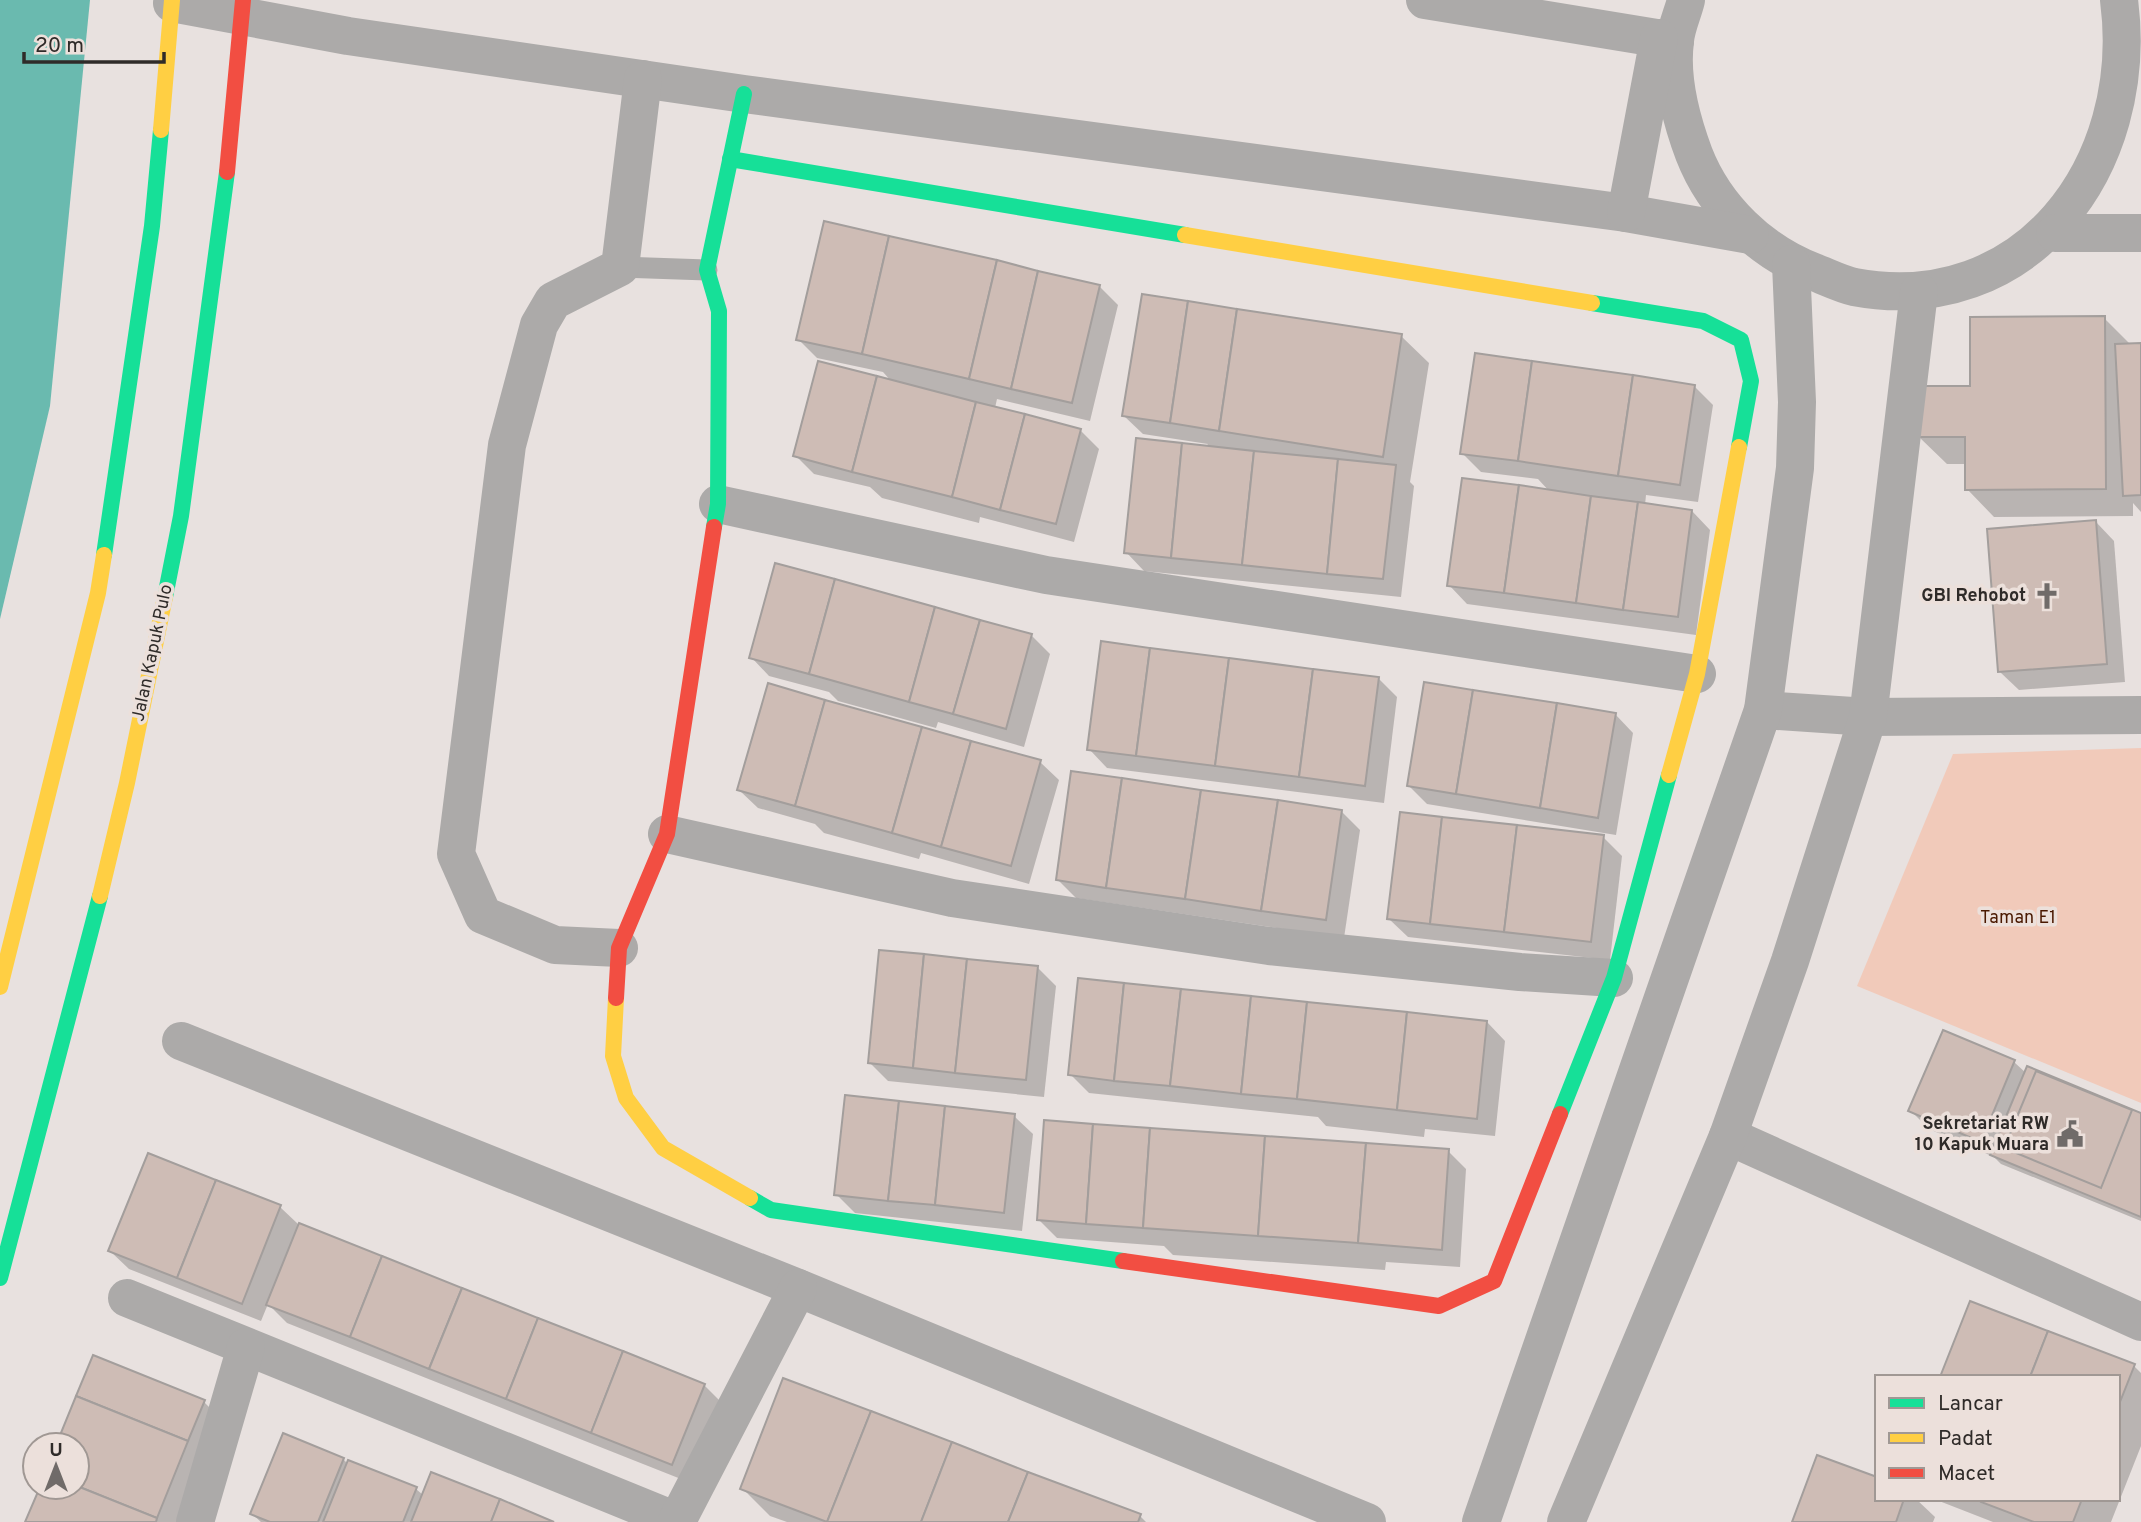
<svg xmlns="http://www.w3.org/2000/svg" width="2141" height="1522" font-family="Overpass,sans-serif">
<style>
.green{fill:#f1caba}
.water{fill:#6abaaf}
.shadow{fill:#0003}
.building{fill:#cebcb5;stroke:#a39e9c;stroke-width:2}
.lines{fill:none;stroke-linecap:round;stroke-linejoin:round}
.lane{stroke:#acaaa9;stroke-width:21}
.street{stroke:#acaaa9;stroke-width:38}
.fast{stroke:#16e098;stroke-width:16}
.slow{stroke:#ffcf43;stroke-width:16}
.jam{stroke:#f24e42;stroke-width:16}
.labels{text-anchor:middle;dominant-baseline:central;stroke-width:7;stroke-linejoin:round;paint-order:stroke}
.poi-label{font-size:18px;font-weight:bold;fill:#2f2b29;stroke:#ece0db;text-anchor:end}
.street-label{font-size:18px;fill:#2f2b29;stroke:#ece0db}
.park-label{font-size:18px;fill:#4a1901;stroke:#ece0db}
</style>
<rect width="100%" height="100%" fill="#e8e1df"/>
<!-- green -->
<path class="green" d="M2141,748V1103L1857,986L1953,754Z"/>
<!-- water -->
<path class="water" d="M0,0H90L50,406L0,619Z"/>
<!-- shadow -->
<g class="shadow">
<path d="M1099,286L1118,305L1090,421L997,399L995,408L1080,430L1099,449L1074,542L980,517L979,523L882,498L870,487L814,474L795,455L892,382L883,372L817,358L798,339Z"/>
<path d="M2104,318L2131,345H2141V512L2133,503V516L1994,517L1967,489V464H1947L1919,437L1972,388Z"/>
<path d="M1401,336L1429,363L1410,482L1414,486L1401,597L1144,571L1126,552L1208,444L1143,434L1124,416Z"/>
<path d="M1694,386L1713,405L1698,502L1646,495L1645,505L1692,511L1710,530L1696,635L1467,604L1449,585L1550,492L1538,479L1481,472L1462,453Z"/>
<path d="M2096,522L2114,541L2125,682L2019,690L2000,672Z"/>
<path d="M1031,635L1050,654L1024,747L938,722L936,728L838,701L829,692L769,676L751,657Z"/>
<path d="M1379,679L1397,697L1384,803L1107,768L1089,749Z"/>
<path d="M1615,714L1633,733L1616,835L1427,804L1409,786Z"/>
<path d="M1040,762L1059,780L1029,884L921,853L919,859L824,833L815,824L758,808L739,790Z"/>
<path d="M1341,811L1360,830L1344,938L1076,898L1058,880Z"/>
<path d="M1603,837L1622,856L1610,960L1408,937L1389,919Z"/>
<path d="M1037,967L1056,986L1044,1097L888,1081L870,1063Z"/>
<path d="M1487,1022L1505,1041L1495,1136L1425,1129L1424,1137L1326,1126L1318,1117L1089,1093L1070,1074Z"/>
<path d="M1944,1032L2014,1062L2026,1073L2141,1115V1221L2001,1164L1994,1157L1929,1129L1910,1110Z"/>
<path d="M1014,1116L1033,1134L1022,1231L855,1213L836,1194Z"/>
<path d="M1448,1151L1466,1169L1460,1267L1386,1262L1385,1270L1173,1255L1164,1246L1057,1238L1039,1220Z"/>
<path d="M149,1155L280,1207L298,1224L704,1385L723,1404L691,1483L287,1323L268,1304L261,1321L129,1269L110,1251Z"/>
<path d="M2134,1366L2141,1373V1446L2111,1522H1993L1934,1499H2118V1377Z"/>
<path d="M204,1402L222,1420L194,1522H27L77,1487V1445H58Z"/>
<path d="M343,1459L348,1464L416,1489L423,1495L549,1522H261L252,1514Z"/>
<path d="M742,1488L1140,1516L1146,1522H787L770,1516Z"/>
<path d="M1877,1499H1916L1935,1517L1933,1522H1794Z"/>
</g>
<!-- building -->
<g class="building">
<path d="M824,221L889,236L862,354L796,340Z"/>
<path d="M889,236L997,260L969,379L862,354Z"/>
<path d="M997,260L1038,271L1011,389L969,379Z"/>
<path d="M1038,271L1100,285L1072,403L1011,389Z"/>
<path d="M1142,294L1188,301L1170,423L1122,416Z"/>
<path d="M1188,301L1237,309L1219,431L1170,423Z"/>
<path d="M1237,309L1402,334L1383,457L1219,431Z"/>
<path d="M2105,316L2106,489L1965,490V437H1918V386H1970V317Z"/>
<path d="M2141,343V495L2123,496L2115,344Z"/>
<path d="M1475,353L1532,361L1518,461L1460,454Z"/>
<path d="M818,361L877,376L852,472L793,456Z"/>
<path d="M1532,361L1633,375L1618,476L1518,461Z"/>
<path d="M1633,375L1695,385L1680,485L1618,476Z"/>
<path d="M877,376L976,402L952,497L852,472Z"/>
<path d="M976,402L1025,414L1000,510L952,497Z"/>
<path d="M1025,414L1081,429L1056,524L1000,510Z"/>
<path d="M1136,438L1182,443L1171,558L1124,553Z"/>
<path d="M1182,443L1254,451L1242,565L1171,558Z"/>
<path d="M1254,451L1338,459L1327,574L1242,565Z"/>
<path d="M1338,459L1396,465L1383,579L1327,574Z"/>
<path d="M1462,478L1519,485L1504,593L1447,586Z"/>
<path d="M1519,485L1591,496L1576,603L1504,593Z"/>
<path d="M1591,496L1638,502L1623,610L1576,603Z"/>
<path d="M1638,502L1692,510L1678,617L1623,610Z"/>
<path d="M2096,520L2107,664L1998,672L1987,529Z"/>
<path d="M775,563L835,579L809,674L749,658Z"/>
<path d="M835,579L935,607L909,702L809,674Z"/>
<path d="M935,607L980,620L953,714L909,702Z"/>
<path d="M980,620L1032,634L1006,729L953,714Z"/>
<path d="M1101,641L1150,648L1136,756L1087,750Z"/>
<path d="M1150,648L1229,658L1215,766L1136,756Z"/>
<path d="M1229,658L1313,669L1299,777L1215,766Z"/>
<path d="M1313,669L1379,677L1365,786L1299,777Z"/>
<path d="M1424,682L1473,690L1456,794L1407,786Z"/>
<path d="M768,683L825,700L795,806L737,790Z"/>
<path d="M1473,690L1557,703L1540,808L1456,794Z"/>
<path d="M825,700L922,727L892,833L795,806Z"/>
<path d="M1557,703L1616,713L1598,818L1540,808Z"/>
<path d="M922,727L971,741L941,847L892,833Z"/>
<path d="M971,741L1041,760L1011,866L941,847Z"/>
<path d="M1071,771L1122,778L1106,888L1056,880Z"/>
<path d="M1122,778L1201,790L1185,899L1106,888Z"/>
<path d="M1201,790L1278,800L1261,911L1185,899Z"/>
<path d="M1278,800L1342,810L1326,920L1261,911Z"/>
<path d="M1400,812L1442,817L1430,924L1387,919Z"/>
<path d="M1442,817L1517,825L1504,932L1430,924Z"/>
<path d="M1517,825L1604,835L1591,942L1504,932Z"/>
<path d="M879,950L924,954L913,1068L868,1063Z"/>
<path d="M924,954L967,959L955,1073L913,1068Z"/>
<path d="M967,959L1038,966L1026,1080L955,1073Z"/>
<path d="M1078,978L1124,983L1114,1081L1068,1075Z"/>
<path d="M1124,983L1181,989L1170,1086L1114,1081Z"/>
<path d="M1181,989L1251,996L1241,1094L1170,1086Z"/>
<path d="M1251,996L1307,1002L1297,1099L1241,1094Z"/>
<path d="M1307,1002L1407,1012L1397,1110L1297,1099Z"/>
<path d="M1407,1012L1487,1021L1477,1119L1397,1110Z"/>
<path d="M1943,1030L2015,1060L1981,1142L1908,1111Z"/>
<path d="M2027,1066L2141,1113V1217L1990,1155Z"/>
<path d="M2036,1071L2132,1110L2101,1188L2004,1148Z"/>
<path d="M845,1095L899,1101L888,1201L834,1195Z"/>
<path d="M899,1101L945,1106L935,1205L888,1201Z"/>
<path d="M945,1106L1015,1114L1004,1213L935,1205Z"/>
<path d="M1044,1120L1093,1124L1086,1224L1037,1220Z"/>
<path d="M1093,1124L1150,1128L1143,1228L1086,1224Z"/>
<path d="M1150,1128L1265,1136L1258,1236L1143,1228Z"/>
<path d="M1265,1136L1366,1143L1358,1243L1258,1236Z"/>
<path d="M1366,1143L1449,1149L1442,1250L1358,1243Z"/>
<path d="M148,1153L216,1180L177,1278L108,1251Z"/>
<path d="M216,1180L281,1205L242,1304L177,1278Z"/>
<path d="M299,1223L382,1256L350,1337L266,1305Z"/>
<path d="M382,1256L462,1288L429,1369L350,1337Z"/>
<path d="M462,1288L538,1318L506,1399L429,1369Z"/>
<path d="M1970,1301L2048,1331L2030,1377H1940Z"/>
<path d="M538,1318L623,1351L591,1433L506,1399Z"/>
<path d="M2048,1331L2135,1364L2118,1407V1377H2030Z"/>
<path d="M623,1351L705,1384L672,1465L591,1433Z"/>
<path d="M93,1355L205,1400L188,1441L76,1396Z"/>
<path d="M783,1378L871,1411L827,1522L740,1489Z"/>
<path d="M76,1396L188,1441L157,1518L77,1486V1445H56Z"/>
<path d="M871,1411L952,1442L921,1522H827Z"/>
<path d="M283,1433L344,1458L318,1522H270L250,1514Z"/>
<path d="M952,1442L1028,1472L1008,1522H921Z"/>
<path d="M1817,1455L1877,1477V1499H1904L1896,1522H1792Z"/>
<path d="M348,1460L417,1487L403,1522H323Z"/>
<path d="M431,1472L500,1499L491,1522H411Z"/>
<path d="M1028,1472L1141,1514L1138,1522H1008Z"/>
<path d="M77,1486L157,1518L156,1522H25L40,1487Z"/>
<path d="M500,1499L554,1522H491Z"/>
<path d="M1982,1499H2082L2073,1522H2034L1981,1502Z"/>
</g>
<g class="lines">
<!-- lane -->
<path class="lane" d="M620,267L707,270"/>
<!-- street -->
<g class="street">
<path d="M1425,0L1675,41"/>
<path d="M1686,0C1683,13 1676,27 1675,41C1670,79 1681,119 1694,154C1715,208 1761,252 1814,272C1827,277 1841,284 1854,287C2025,319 2141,167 2119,0"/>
<path d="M172,3L348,36L744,94L1626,213L1750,235"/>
<path d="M1626,213L1659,38"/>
<path d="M2055,233H2141"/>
<path d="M718,504L1046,575L1697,674"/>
<path d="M1763,710L1868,717L2141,715"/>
<path d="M667,834L952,898L1269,946L1520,972L1614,978"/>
<path d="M619,948L555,945L483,915L456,854L507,445L539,325L553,301L620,267L643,79"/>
<path d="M181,1041L798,1288L1367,1522"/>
<path d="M1728,1136L2141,1322"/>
<path d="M127,1298L679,1522"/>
<path d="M677,1521L798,1288"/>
<path d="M195,1522L246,1347"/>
<path d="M1481,1522L1763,710L1795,468L1797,402L1791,264"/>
<path d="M1566,1522L1728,1136L1790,961L1868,717L1919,292"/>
</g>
<!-- fast -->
<g class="fast">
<path d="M730,159L1185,235"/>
<path d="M1592,303L1703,321L1741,340L1751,381L1739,447"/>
<path d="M714,527L718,504L719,311L707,270L744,94"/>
<path d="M104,555L152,226L161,130"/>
<path d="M165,597L181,516L227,172"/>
<path d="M1560,1114L1614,978L1669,775"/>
<path d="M750,1198L771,1210L1123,1261"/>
<path d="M0,1278L100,896"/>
</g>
<!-- slow -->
<g class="slow">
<path d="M161,130L172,0"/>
<path d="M1185,235L1592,303"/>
<path d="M1669,775L1697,674L1739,447"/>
<path d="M100,896L127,783L165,597"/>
<path d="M0,987L98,593L104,555"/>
<path d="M616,998L613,1056L626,1098L663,1148L750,1198"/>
</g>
<!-- jam -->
<g class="jam">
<path d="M227,172L243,0"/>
<path d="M616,998L619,948L667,834L714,527"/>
<path d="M1123,1261L1439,1306L1494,1281L1560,1114"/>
</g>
</g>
<!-- icons -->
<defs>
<symbol id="church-bare" viewBox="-9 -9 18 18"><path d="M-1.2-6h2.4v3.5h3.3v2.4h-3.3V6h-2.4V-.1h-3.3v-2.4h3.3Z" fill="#706b69" stroke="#ece0db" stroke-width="2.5" paint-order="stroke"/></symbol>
<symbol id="civic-bare" viewBox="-9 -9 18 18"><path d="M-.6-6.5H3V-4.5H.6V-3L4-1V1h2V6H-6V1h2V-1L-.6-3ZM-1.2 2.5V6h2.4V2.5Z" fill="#706b69" stroke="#ece0db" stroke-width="2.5" paint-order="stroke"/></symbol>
</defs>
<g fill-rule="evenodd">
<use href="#church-bare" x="2028" y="577" width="38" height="38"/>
<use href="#civic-bare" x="2051" y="1115" width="38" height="38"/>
</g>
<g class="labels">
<!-- poi labels -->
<g class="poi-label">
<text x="2026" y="596">GBI Rehobot</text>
<text x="2049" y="1124">Sekretariat RW<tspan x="2049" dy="21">10 Kapuk Muara</tspan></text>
</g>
<!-- street labels -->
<g class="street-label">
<text transform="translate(153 653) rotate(-78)">Jalan Kapuk Pulo</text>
</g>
<!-- park labels -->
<g class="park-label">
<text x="2018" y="918">Taman E1</text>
</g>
</g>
<!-- legend -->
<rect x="1875" y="1375" width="245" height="126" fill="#ece0db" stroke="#a09894" stroke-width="2"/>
<rect x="1889" y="1398" width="35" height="10" fill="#16e098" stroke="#a09894" stroke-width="2"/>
<text x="1938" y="1410" font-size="21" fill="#2f2b29">Lancar</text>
<rect x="1889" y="1433" width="35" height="10" fill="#ffcf43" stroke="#a09894" stroke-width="2"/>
<text x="1938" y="1445" font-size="21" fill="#2f2b29">Padat</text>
<rect x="1889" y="1468" width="35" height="10" fill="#f24e42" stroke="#a09894" stroke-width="2"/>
<text x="1938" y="1480" font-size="21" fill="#2f2b29">Macet</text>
<!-- north arrow -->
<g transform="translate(56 1466)"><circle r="33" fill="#ece0db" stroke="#a09894" stroke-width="2"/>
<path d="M0-5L12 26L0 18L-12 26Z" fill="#706b69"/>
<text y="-10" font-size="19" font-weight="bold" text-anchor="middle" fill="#2f2b29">U</text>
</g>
<!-- scale -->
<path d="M24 52v10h140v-10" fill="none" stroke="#2f2b29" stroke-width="3.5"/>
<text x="35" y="52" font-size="21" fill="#2f2b29" stroke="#ece0db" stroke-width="5" paint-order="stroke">20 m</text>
</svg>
